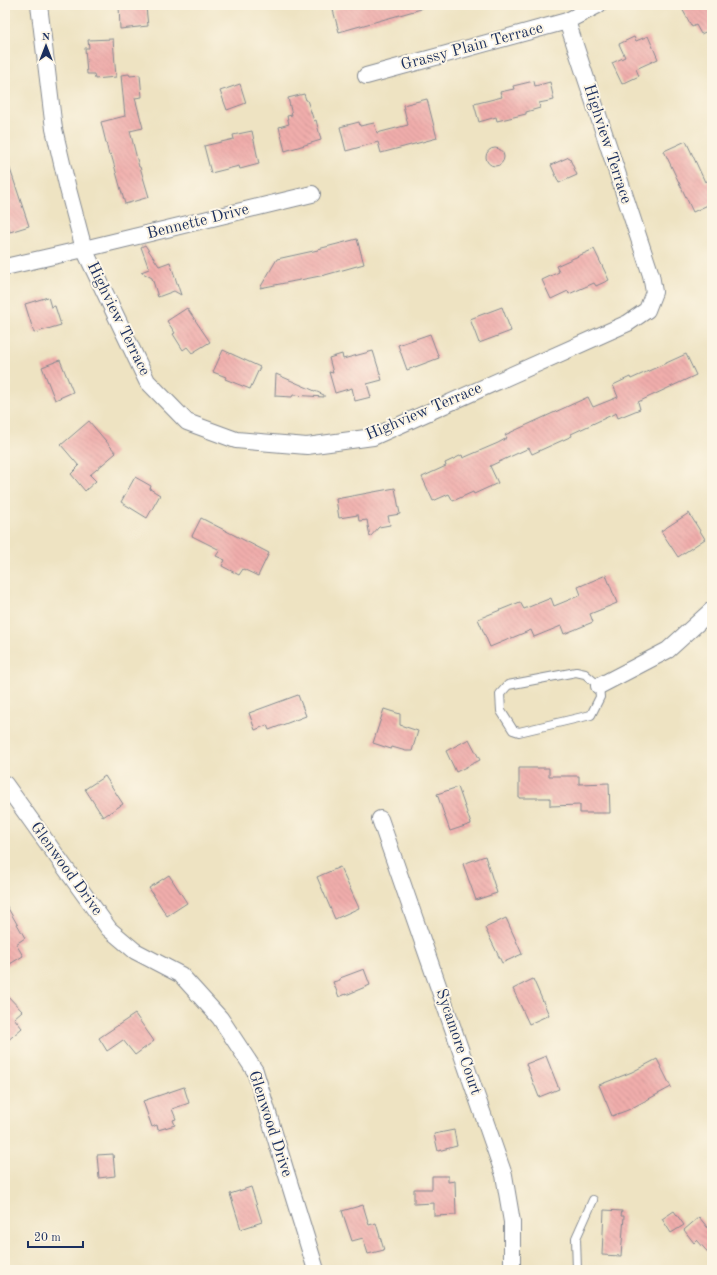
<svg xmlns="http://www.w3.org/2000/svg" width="717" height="1275" font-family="'Old Standard TT',serif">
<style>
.building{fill:url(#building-back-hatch)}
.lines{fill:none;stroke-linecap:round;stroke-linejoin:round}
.service-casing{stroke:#848990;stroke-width:10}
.minor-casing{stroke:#848990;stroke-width:18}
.service{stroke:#fff;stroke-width:8}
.minor{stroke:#fff;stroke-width:16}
.labels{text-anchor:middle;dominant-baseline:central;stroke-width:4;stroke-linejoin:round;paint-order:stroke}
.street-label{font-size:16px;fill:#1b2f5e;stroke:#fcf5e5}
</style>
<defs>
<pattern id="building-back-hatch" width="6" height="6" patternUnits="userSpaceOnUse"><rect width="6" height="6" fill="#f0adab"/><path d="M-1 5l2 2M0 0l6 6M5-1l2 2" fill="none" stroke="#cd9596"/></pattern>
</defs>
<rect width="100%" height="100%" fill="#fcf5e5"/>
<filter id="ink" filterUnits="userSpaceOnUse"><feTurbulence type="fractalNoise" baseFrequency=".025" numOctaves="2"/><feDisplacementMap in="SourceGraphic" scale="8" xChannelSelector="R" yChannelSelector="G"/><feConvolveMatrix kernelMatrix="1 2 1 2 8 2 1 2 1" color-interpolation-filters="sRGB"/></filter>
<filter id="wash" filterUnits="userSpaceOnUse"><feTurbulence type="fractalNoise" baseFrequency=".012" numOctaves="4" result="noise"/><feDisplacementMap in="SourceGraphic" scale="16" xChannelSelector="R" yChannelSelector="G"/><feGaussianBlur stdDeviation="0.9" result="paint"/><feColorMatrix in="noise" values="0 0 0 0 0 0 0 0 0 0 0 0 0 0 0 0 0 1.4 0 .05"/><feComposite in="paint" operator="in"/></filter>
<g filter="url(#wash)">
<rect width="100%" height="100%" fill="#eee3c2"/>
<g id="blocks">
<!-- building -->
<g class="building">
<path d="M119,5H140V7H146L148,26L120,29Z"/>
<path d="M350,5H420L421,9L339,32L333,10Z"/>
<path d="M680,5H712V29L701,34L696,25L692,27Z"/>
<path d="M648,36L658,59L636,69L639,76L622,84L612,63L625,57L619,44L634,37L636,41Z"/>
<path d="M113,39L116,77L95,79L94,74H87L85,48H89L88,40Z"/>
<path d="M129,74L130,76L140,75L142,97L135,98L143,128L130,131L139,167H140L149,197L125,204L111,154L109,155L101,122L125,116L121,75Z"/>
<path d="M534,81L535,86L550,82L554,100L539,103L540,108L526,112V114L497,121L496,117L479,122L474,104L502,97L500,92L514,89L513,86Z"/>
<path d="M240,84L246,103L227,110L220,91Z"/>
<path d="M304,94L306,100H307L314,121L316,120L321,140L285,151L279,127L289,124L287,116L292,115L288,98Z"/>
<path d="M427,99L437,138L381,153L378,142L346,151L340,127L359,122L360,126L374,123L377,133L408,125L403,105Z"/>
<path d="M252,131L259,164L240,169L239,166L211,173L204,146L234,139L233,135Z"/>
<path d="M686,141L705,182L712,179V203L693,212L664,151Z"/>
<circle cx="495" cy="157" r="9"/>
<path d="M569,157L577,175L559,183L551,165Z"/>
<path d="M8,163L29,226L10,232L5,217V164Z"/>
<path d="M357,239L364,264L325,275L260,288L277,259L318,250V249Z"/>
<path d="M145,245L159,266L170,262L181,295L174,291L158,297L152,278L141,272L149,269L141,247Z"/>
<path d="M594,249L609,280L596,286L594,283L569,294L568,291L551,299L542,280L559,272L556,266Z"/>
<path d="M48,297L51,307L55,306L61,325L34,333L25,304Z"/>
<path d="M502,307L511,331L479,343L470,319Z"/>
<path d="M187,308L210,342L192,353L187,347L183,350L173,334L175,333L167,321Z"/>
<path d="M430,334L439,358L407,370L398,345Z"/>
<path d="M223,350L260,367L250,389L225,379L226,377L213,372Z"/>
<path d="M373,351L382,380L367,384L371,397L355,401L352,388L335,393L329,372L333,373L329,358L342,354L343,359Z"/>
<path d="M686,354L696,375L638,402L640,409L618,418L616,413L571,434L572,436L532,454L529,448L490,466L498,483L474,494L473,492L453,501L449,494L433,501L422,477L446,466L445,463L462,455L463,458L498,443L507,438L505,435L588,397L593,407L618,397L613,385L630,377L631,379Z"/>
<path d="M60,360L73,392L55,400L42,367Z"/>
<path d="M276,374L324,395V397L293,395L292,397L275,396Z"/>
<path d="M89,421L116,453L90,475L96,481L85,491L71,474L79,466L61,445Z"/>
<path d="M135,477L151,486L150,489L160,495L147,518L121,502Z"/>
<path d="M395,488L400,514L388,516L390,525L379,527L370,537L367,520L359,521L358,515L339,518L336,499Z"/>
<path d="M689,513L705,539L678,557L661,531Z"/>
<path d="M201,518L269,553L258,576L243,569L239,575L222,566L225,560L216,556L220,550L192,536Z"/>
<path d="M606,575L617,603L590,614L593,622L564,634L561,626L534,637L531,630L490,647L478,619L520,602L524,609L551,598L554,606L581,595L578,587Z"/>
<path d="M298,695L306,716L269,730L267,725L255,730L249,713Z"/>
<path d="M384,709L400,714V725L418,731L412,751H406L392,747L391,749L373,743Z"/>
<path d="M469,739L480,760L456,772L446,751Z"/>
<path d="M519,768H549V776H579V784L609,783L610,813H580V805L550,806V798H519Z"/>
<path d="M105,776L123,804L103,817L85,789Z"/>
<path d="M458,787L471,824L450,831L437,794Z"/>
<path d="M485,856L497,893L476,900L463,864Z"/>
<path d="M340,867L359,908L335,919L317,877Z"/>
<path d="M169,875L187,903L167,916L149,888Z"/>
<path d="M5,903L25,938L16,944L23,956L5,967Z"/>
<path d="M506,918L522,954L502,963L485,928Z"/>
<path d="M364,969L370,985L346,995V994L339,997L333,982L340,980V978Z"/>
<path d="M533,979L549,1015L529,1024L513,989Z"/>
<path d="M5,993L22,1011L14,1018L22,1028L5,1043Z"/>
<path d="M135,1014L154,1041L135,1055L123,1040L107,1051L99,1038Z"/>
<path d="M546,1056L559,1089L539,1097L526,1064Z"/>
<path d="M657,1059L671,1087L628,1110L612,1116L599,1085L632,1072Z"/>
<path d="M184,1087L189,1103L172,1109L176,1119L173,1120L175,1125L158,1130L157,1125L152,1127L143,1101Z"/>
<path d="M454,1130L457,1146L438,1151L434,1134Z"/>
<path d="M113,1154L115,1176L99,1178L97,1155Z"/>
<path d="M432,1176H448V1182L455,1181L456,1215L434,1216V1203L414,1204V1189H432Z"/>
<path d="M251,1187L262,1222L241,1229L230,1194Z"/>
<path d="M363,1205L369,1225L376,1223L384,1250L368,1254L363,1238L352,1241L342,1211Z"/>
<path d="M604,1210L622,1211L621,1216H624L621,1256L602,1255Z"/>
<path d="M674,1211L684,1225L671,1233L662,1219Z"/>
<path d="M699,1217L712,1233V1257L697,1240L694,1243L684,1230Z"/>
</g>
</g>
</g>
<g filter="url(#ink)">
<use href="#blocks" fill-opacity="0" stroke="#848990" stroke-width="1"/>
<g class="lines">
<defs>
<g id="service">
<path d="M576,672L585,674L599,686L600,697L591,715L519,732L513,730L501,711L500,694L508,685Z"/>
<path d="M577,1270L576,1238L593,1200"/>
</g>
<g id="minor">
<path d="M39,5L54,129L68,189L84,249L147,381L187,422L236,440L307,446L373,437L628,323L647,310L654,292L651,275L567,21"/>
<path d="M366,76L567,21L598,5"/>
<path d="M5,267L84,249L312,194"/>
<path d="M599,686L668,650L712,610"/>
<path d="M5,784L109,929L135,951L181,975L220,1018L255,1071L316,1270"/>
<path d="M380,819L504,1175L512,1222V1270"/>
</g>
</defs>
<!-- service casing -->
<use href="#service" class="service-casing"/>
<!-- minor casing -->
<use href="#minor" class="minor-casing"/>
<!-- service -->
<use href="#service" class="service"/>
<!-- minor -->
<use href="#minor" class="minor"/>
</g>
</g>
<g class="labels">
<!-- street labels -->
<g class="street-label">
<text transform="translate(472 47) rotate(-15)">Grassy Plain Terrace</text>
<text transform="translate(607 144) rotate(72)">Highview Terrace</text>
<text transform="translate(198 222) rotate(-14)">Bennette Drive</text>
<text transform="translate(118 319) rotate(64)">Highview Terrace</text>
<text transform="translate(424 412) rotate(-23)">Highview Terrace</text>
<text transform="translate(66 869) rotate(54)">Glenwood Drive</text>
<text transform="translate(458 1042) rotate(71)">Sycamore Court</text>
<text transform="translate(270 1124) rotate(72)">Glenwood Drive</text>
</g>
</g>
<!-- margin -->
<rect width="717" height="1275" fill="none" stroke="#fcf5e5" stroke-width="20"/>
<!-- north arrow -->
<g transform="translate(46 46)" stroke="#fcf5e5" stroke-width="3" paint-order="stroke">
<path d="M0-3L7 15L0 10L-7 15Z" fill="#1b2f5e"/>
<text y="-6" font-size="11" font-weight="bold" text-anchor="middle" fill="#1b2f5e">N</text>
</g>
<!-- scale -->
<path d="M28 1241v6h55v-6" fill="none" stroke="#1b2f5e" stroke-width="2"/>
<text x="34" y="1241" font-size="12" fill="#1b2f5e" stroke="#fcf5e5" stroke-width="3" paint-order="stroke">20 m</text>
</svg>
